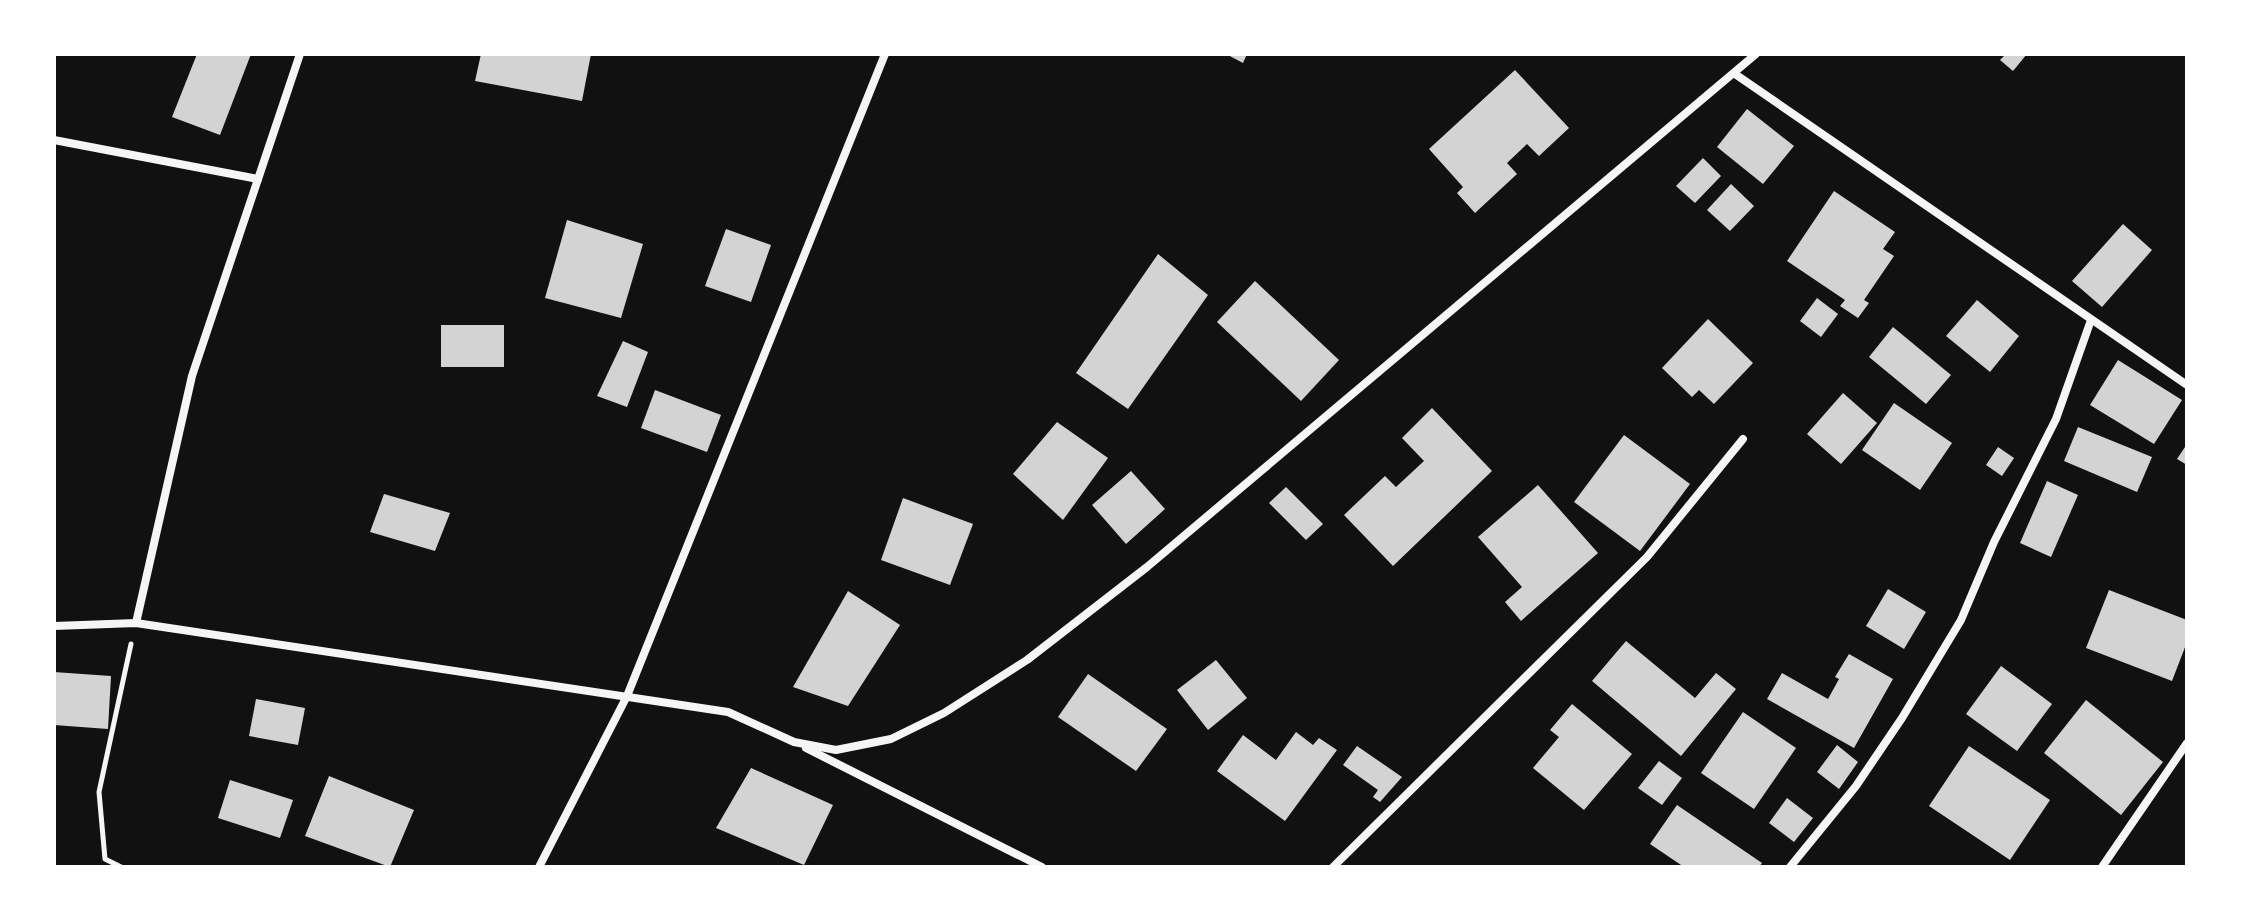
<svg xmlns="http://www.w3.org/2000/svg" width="2241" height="921" font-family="'Roboto Condensed',sans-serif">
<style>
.building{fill:#d3d3d3}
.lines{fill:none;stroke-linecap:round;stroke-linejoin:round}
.path{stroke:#f5f5f5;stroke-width:5}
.minor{stroke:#f5f5f5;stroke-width:8}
</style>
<rect width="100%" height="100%" fill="#111"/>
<!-- building -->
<g class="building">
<path d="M197,54H251L220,135L172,117Z"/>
<path d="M481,54H591L582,101L475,81Z"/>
<path d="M1226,54H1247L1243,63Z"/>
<path d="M2006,54H2027L2013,71L2000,60Z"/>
<path d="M1515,70L1569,128L1539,156L1527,144L1507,163L1517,174L1475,213L1457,193L1463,187L1429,149Z"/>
<path d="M1747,109L1794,146L1763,184L1717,147Z"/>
<path d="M1703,158L1721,176L1695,203L1676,186Z"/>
<path d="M1731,184L1754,206L1730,231L1707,210Z"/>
<path d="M1834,191L1895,232L1883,249L1894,256L1864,300L1869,303L1858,318L1840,306L1845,300L1787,261Z"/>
<path d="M567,220L643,244L621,318L545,298Z"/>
<path d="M2123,224L2152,250L2102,307L2072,281Z"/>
<path d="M726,229L771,245L751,302L705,286Z"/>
<path d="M1158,254L1208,295L1128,409L1076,373Z"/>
<path d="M1255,281L1339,360L1301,401L1217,322Z"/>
<path d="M1817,298L1838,314L1821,337L1800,321Z"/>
<path d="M1977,300L2019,336L1990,372L1946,336Z"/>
<path d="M1708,319L1753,363L1714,404L1699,390L1692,397L1662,368Z"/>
<rect x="441" y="325" width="63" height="42"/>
<path d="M1893,327L1951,375L1926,404L1869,357Z"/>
<path d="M623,341L648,352L627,407L597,396Z"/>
<path d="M2118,360L2182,400L2154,444L2090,405Z"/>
<path d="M655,390L721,415L707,452L641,428Z"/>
<path d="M1843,393L1877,423L1841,464L1807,434Z"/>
<path d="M1894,403L1952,443L1920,490L1862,450Z"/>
<path d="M1432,408L1492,471L1393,566L1344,515L1385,476L1396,487L1424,461L1402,438Z"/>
<path d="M1057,422L1108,458L1063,520L1013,474Z"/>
<path d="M2078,427L2152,457L2137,492L2064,461Z"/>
<path d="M1624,435L1690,484L1640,551L1574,502Z"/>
<path d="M2187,444V465L2177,459Z"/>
<path d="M1998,447L2014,458L2002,476L1986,465Z"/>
<path d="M1131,471L1165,509L1126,544L1092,505Z"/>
<path d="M2047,481L2078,495L2051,557L2020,543Z"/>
<path d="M1538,485L1598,553L1521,621L1505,602L1522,587L1478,537Z"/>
<path d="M1286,487L1323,524L1306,540L1269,503Z"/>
<path d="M384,494L450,513L435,551L370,532Z"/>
<path d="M903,498L973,524L950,585L881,560Z"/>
<path d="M1888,589L1926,612L1904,649L1866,626Z"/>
<path d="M2109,590L2187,620V642L2172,681L2086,648Z"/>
<path d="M848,591L900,625L848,706L793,687Z"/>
<path d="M1626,641L1695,698L1716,673L1736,689L1681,756L1592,681Z"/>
<path d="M1849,654L1893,679L1854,748L1767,699L1782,673L1828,699L1839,679L1835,677Z"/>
<path d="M1216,660L1247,698L1208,730L1177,690Z"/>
<path d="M2001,666L2052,704L2017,751L1966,714Z"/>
<path d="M54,672L111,676L108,729L54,725Z"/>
<path d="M1088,674L1167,729L1136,771L1058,717Z"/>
<path d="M256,699L305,708L298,745L249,736Z"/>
<path d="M2086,700L2163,762L2121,815L2044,753Z"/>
<path d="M1572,704L1632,754L1584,810L1533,768L1559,737L1550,730Z"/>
<path d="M1743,712L1796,748L1754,809L1701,773Z"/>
<path d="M1296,732L1313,745L1319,738L1337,750L1285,821L1217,771L1243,735L1276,760Z"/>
<path d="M1837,745L1858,762L1839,789L1817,772Z"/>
<path d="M1357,746L1402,777L1380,802L1373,797L1378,790L1343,765Z"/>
<path d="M1969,746L2050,800L2010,860L1929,806Z"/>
<path d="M1659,761L1682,778L1662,805L1638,788Z"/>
<path d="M751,768L833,805L804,865L716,828Z"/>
<path d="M329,776L414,810L390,867L305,836Z"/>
<path d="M230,780L293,800L280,838L218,818Z"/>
<path d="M1787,798L1813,818L1794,842L1769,823Z"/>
<path d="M1677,805L1762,863L1759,867H1684L1650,844Z"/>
</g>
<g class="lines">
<!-- path -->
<path class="path" d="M121,867L105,859L99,792L131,644"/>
<!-- minor -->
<g class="minor">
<path d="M1735,74L2187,385"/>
<path d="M54,140L258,179"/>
<path d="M136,623L192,376L300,54"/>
<path d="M54,626L136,623L728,712L794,742L836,750L891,739L944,713L1027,660L1147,567L1756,54"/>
<path d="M806,748L1042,867"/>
<path d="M539,867L627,696L885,54"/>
<path d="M1333,867L1647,557L1743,439"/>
<path d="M1790,867L1856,786L1902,718L1961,620L1994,542L2056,419L2091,320"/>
<path d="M2102,867L2187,743"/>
</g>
</g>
<!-- border -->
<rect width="2241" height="921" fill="none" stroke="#ffffff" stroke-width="112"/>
</svg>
